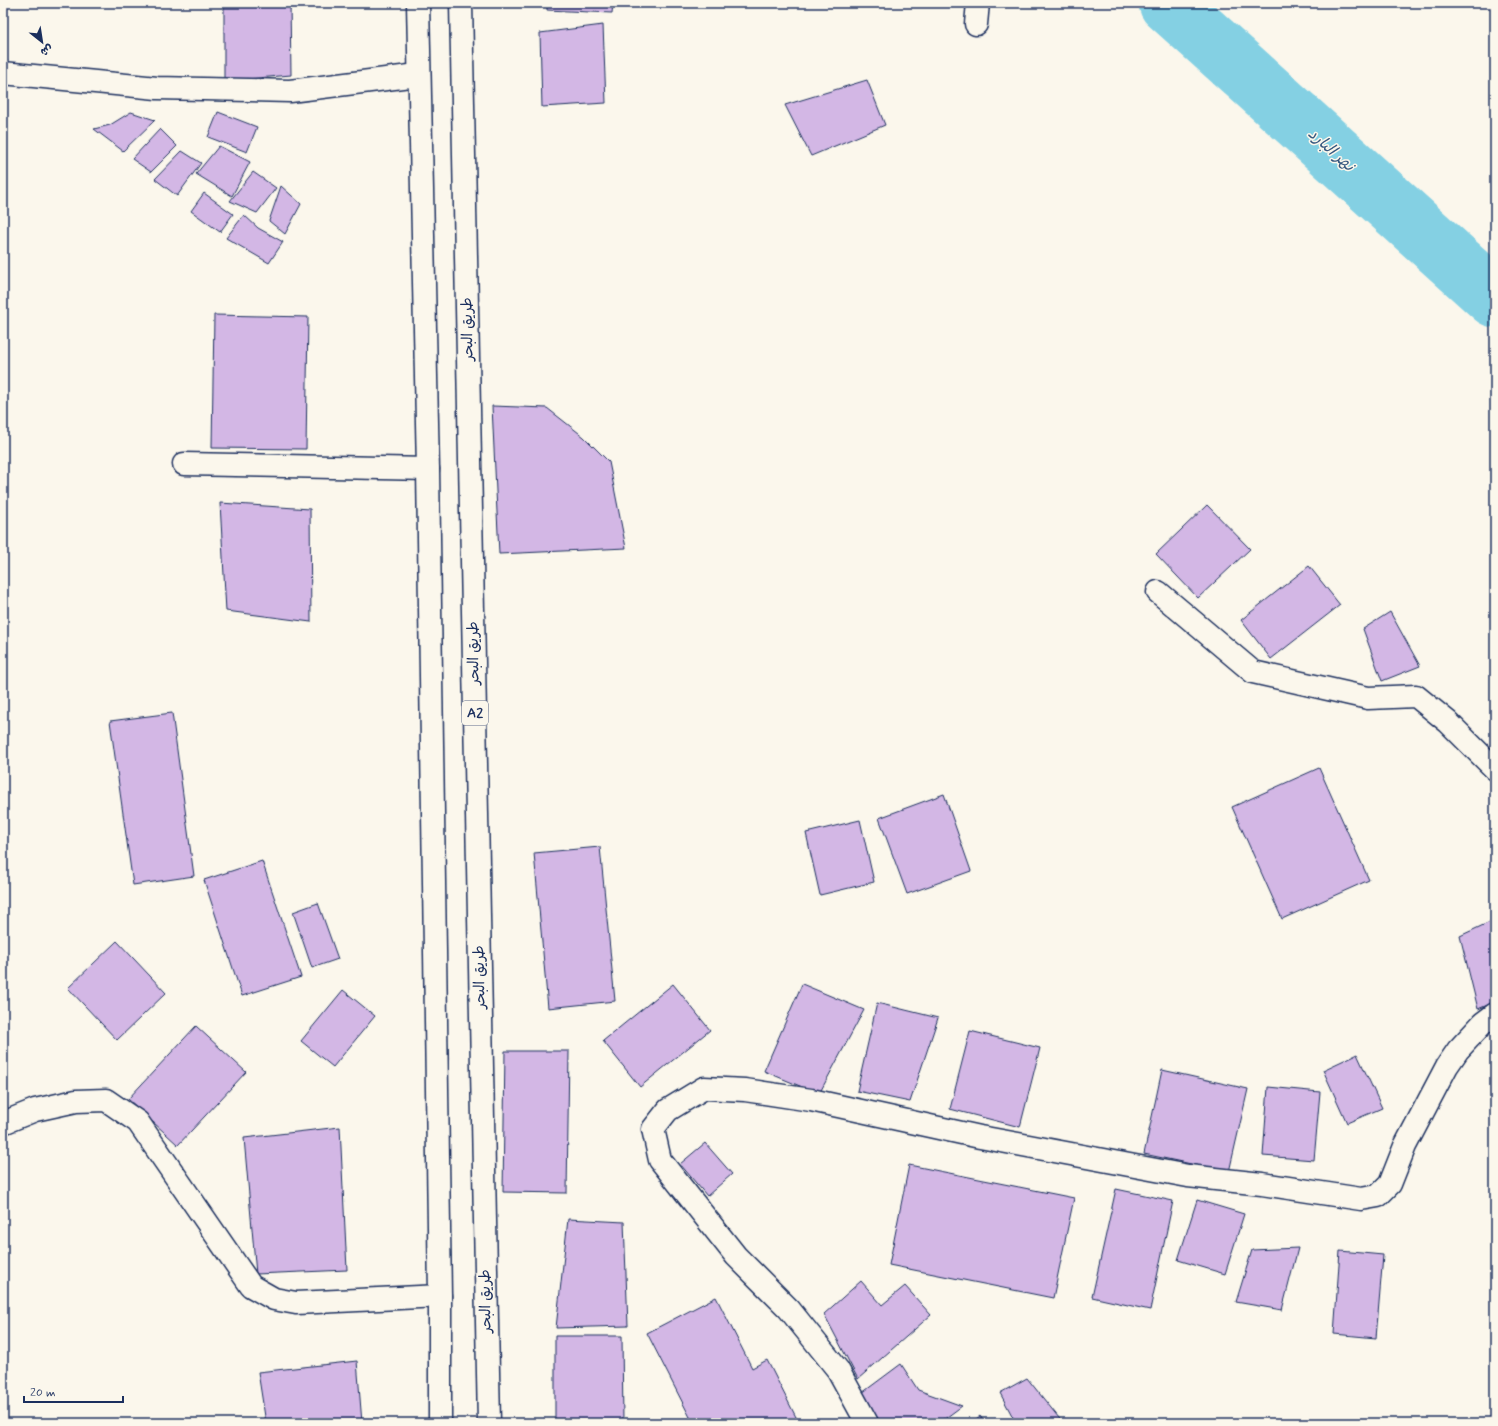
<svg xmlns="http://www.w3.org/2000/svg" width="1498" height="1426" font-family="Mynerve,'Playpen Sans Arabic',sans-serif">
<style>
.lines{fill:none;stroke-linecap:round;stroke-linejoin:round}
.river{stroke:#84d0e3;stroke-width:59}
.building{fill:#d3b7e5;stroke:#1b2f5e}
.minor-casing{stroke:#1b2f5e;stroke-width:25}
.highway-casing{stroke:#1b2f5e;stroke-width:25}
.minor{stroke:#fbf7ec;stroke-width:22}
.highway{stroke:#fbf7ec;stroke-width:22}
.labels{text-anchor:middle;dominant-baseline:central;stroke-width:3;stroke-linejoin:round;paint-order:stroke}
.shield{fill:#fbf7ec;stroke:#5e6b89;stroke-width:1}
.shield-label{font-size:14px;font-weight:bold;fill:#1b2f5e}
.street-label{font-size:15px;fill:#1b2f5e;stroke:#fbf7ec}
.water-label{font-size:16px;font-style:italic;fill:#35577f;stroke:#fbf7ec}
</style>
<rect width="100%" height="100%" fill="#fbf7ec"/>
<filter id="ink" filterUnits="userSpaceOnUse"><feTurbulence type="fractalNoise" baseFrequency=".025" numOctaves="2"/><feDisplacementMap in="SourceGraphic" scale="8" xChannelSelector="R" yChannelSelector="G"/><feConvolveMatrix kernelMatrix="1 2 1 2 8 2 1 2 1" color-interpolation-filters="sRGB"/></filter>
<g filter="url(#ink)">
<g class="lines">
<!-- river -->
<path class="river" d="M1168,3L1495,298"/>
</g>
<!-- building -->
<g class="building">
<path d="M224,3H290L291,75L224,81Z"/>
<path d="M547,3H613L612,13L547,10Z"/>
<path d="M603,25L606,103L542,107L540,33Z"/>
<path d="M867,80L885,125L811,156L785,105Z"/>
<path d="M131,112L155,120L123,151L94,129L110,125Z"/>
<path d="M218,112L257,127L247,152L208,137Z"/>
<path d="M160,129L177,146L151,172L132,159Z"/>
<path d="M219,146L250,162L232,196L196,174Z"/>
<path d="M182,151L201,163L177,196L155,179Z"/>
<path d="M253,172L276,188L257,213L230,201Z"/>
<path d="M281,186L301,204L285,234L269,221Z"/>
<path d="M204,193L233,214L220,232L191,211Z"/>
<path d="M244,215L258,228L283,242L269,263L226,238Z"/>
<path d="M214,315L308,317L306,449L212,448Z"/>
<path d="M492,406L547,408L584,437L609,462L626,548L499,554Z"/>
<path d="M220,503L310,509L311,622L226,611Z"/>
<path d="M1207,505L1250,549L1198,598L1156,554Z"/>
<path d="M1309,566L1340,605L1271,659L1241,620Z"/>
<path d="M1390,612L1420,666L1382,681L1363,629Z"/>
<path d="M172,713L194,876L133,885L110,721Z"/>
<path d="M1319,768L1369,880L1282,919L1232,807Z"/>
<path d="M944,794L971,871L907,894L879,818Z"/>
<path d="M860,820L874,882L820,895L806,833Z"/>
<path d="M600,847L615,1001L548,1008L534,853Z"/>
<path d="M262,861L301,977L242,996L204,880Z"/>
<path d="M318,903L338,959L312,968L293,912Z"/>
<path d="M1492,921L1495,933V1002L1478,1009L1460,936Z"/>
<path d="M117,941L166,993L117,1040L68,988Z"/>
<path d="M673,984L710,1030L640,1087L603,1041Z"/>
<path d="M802,984L864,1010L819,1094L764,1071Z"/>
<path d="M343,990L375,1016L333,1067L301,1041Z"/>
<path d="M877,1003L938,1018L910,1102L857,1091Z"/>
<path d="M196,1026L246,1072L178,1145L128,1099Z"/>
<path d="M970,1031L1040,1048L1020,1127L950,1109Z"/>
<path d="M505,1051H569L567,1193L503,1192Z"/>
<path d="M1357,1054L1382,1108L1347,1123L1323,1070Z"/>
<path d="M1162,1070L1248,1089L1229,1172L1144,1154Z"/>
<path d="M1268,1087L1320,1092L1314,1160L1263,1156Z"/>
<path d="M340,1127L347,1270L256,1274L244,1138Z"/>
<path d="M705,1143L732,1174L707,1196L680,1164Z"/>
<path d="M909,1165L1074,1198L1053,1298L889,1265Z"/>
<path d="M1116,1189L1173,1201L1150,1310L1092,1297Z"/>
<path d="M1197,1200L1244,1214L1225,1274L1178,1260Z"/>
<path d="M568,1219L624,1222L628,1326L556,1328Z"/>
<path d="M1298,1248L1282,1310L1236,1302L1252,1250Z"/>
<path d="M1340,1251L1383,1255L1376,1338L1334,1334Z"/>
<path d="M861,1281L882,1305L905,1286L931,1315L858,1379L824,1314Z"/>
<path d="M716,1297L752,1368L767,1360L799,1423H693L647,1333Z"/>
<path d="M555,1336H622L623,1423H555Z"/>
<path d="M357,1361L362,1423H266L258,1372Z"/>
<path d="M901,1364L918,1390L962,1406L939,1423H877L862,1393Z"/>
<path d="M1027,1378L1063,1423H1016L1000,1393Z"/>
<path d="M980,1416L985,1423H971Z"/>
</g>
<g class="lines">
<defs>
<g id="minor">
<path d="M976,24L978,3"/>
<path d="M3,73L157,88L290,91L418,75"/>
<path d="M184,464L428,469"/>
<path d="M1158,592L1253,672L1368,698L1416,696L1448,722L1495,769"/>
<path d="M3,1123L35,1110L76,1101L106,1100L138,1122L251,1286L274,1299L296,1303L440,1296"/>
<path d="M867,1423L838,1370L789,1309L736,1256L660,1160L653,1129L668,1110L704,1088L745,1090L811,1100L980,1137L1188,1176L1262,1184L1361,1199L1378,1196L1390,1184L1405,1146L1447,1066L1458,1050L1483,1023L1495,1014"/>
</g>
<g id="highway">
<path d="M418,3L428,469L440,1296V1423"/>
<path d="M461,3L489,1423"/>
</g>
</defs>
<!-- minor casing -->
<use href="#minor" class="minor-casing"/>
<!-- highway casing -->
<use href="#highway" class="highway-casing"/>
<!-- minor -->
<use href="#minor" class="minor"/>
<!-- highway -->
<use href="#highway" class="highway"/>
</g>
</g>
<g class="labels">
<!-- shield labels -->
<rect class="shield" x="462" y="701" width="26" height="24" rx="3"/>
<g class="shield-label">
<text x="475" y="713">A2</text>
</g>
<!-- street labels -->
<g class="street-label">
<text transform="translate(468 329) rotate(-91)">طريق البحر</text>
<text transform="translate(474 653) rotate(-91)">طريق البحر</text>
<text transform="translate(480 977) rotate(-91)">طريق البحر</text>
<text transform="translate(486 1301) rotate(-91)">طريق البحر</text>
</g>
<!-- water labels -->
<g class="water-label">
<text transform="translate(1331 150) rotate(42)">نهر البارد</text>
</g>
</g>
<!-- margin -->
<rect width="1498" height="1426" fill="none" stroke="#fbf7ec" stroke-width="16"/>
<rect x="8" y="8" width="1482" height="1410" fill="none" stroke="#1b2f5e" stroke-width="1.5" filter="url(#ink)"/>
<!-- north arrow -->
<g transform="translate(42 42) rotate(150)" stroke="#fbf7ec" stroke-width="3" paint-order="stroke">
<path d="M0-3L7 15L0 10L-7 15Z" fill="#1b2f5e"/>
<text y="-6" font-size="11" font-weight="bold" text-anchor="middle" fill="#1b2f5e">ش</text>
</g>
<!-- scale -->
<path d="M24 1396v6h99v-6" fill="none" stroke="#1b2f5e" stroke-width="2"/>
<text x="30" y="1396" font-size="12" fill="#1b2f5e" stroke="#fbf7ec" stroke-width="3" paint-order="stroke">20 m</text>
</svg>
